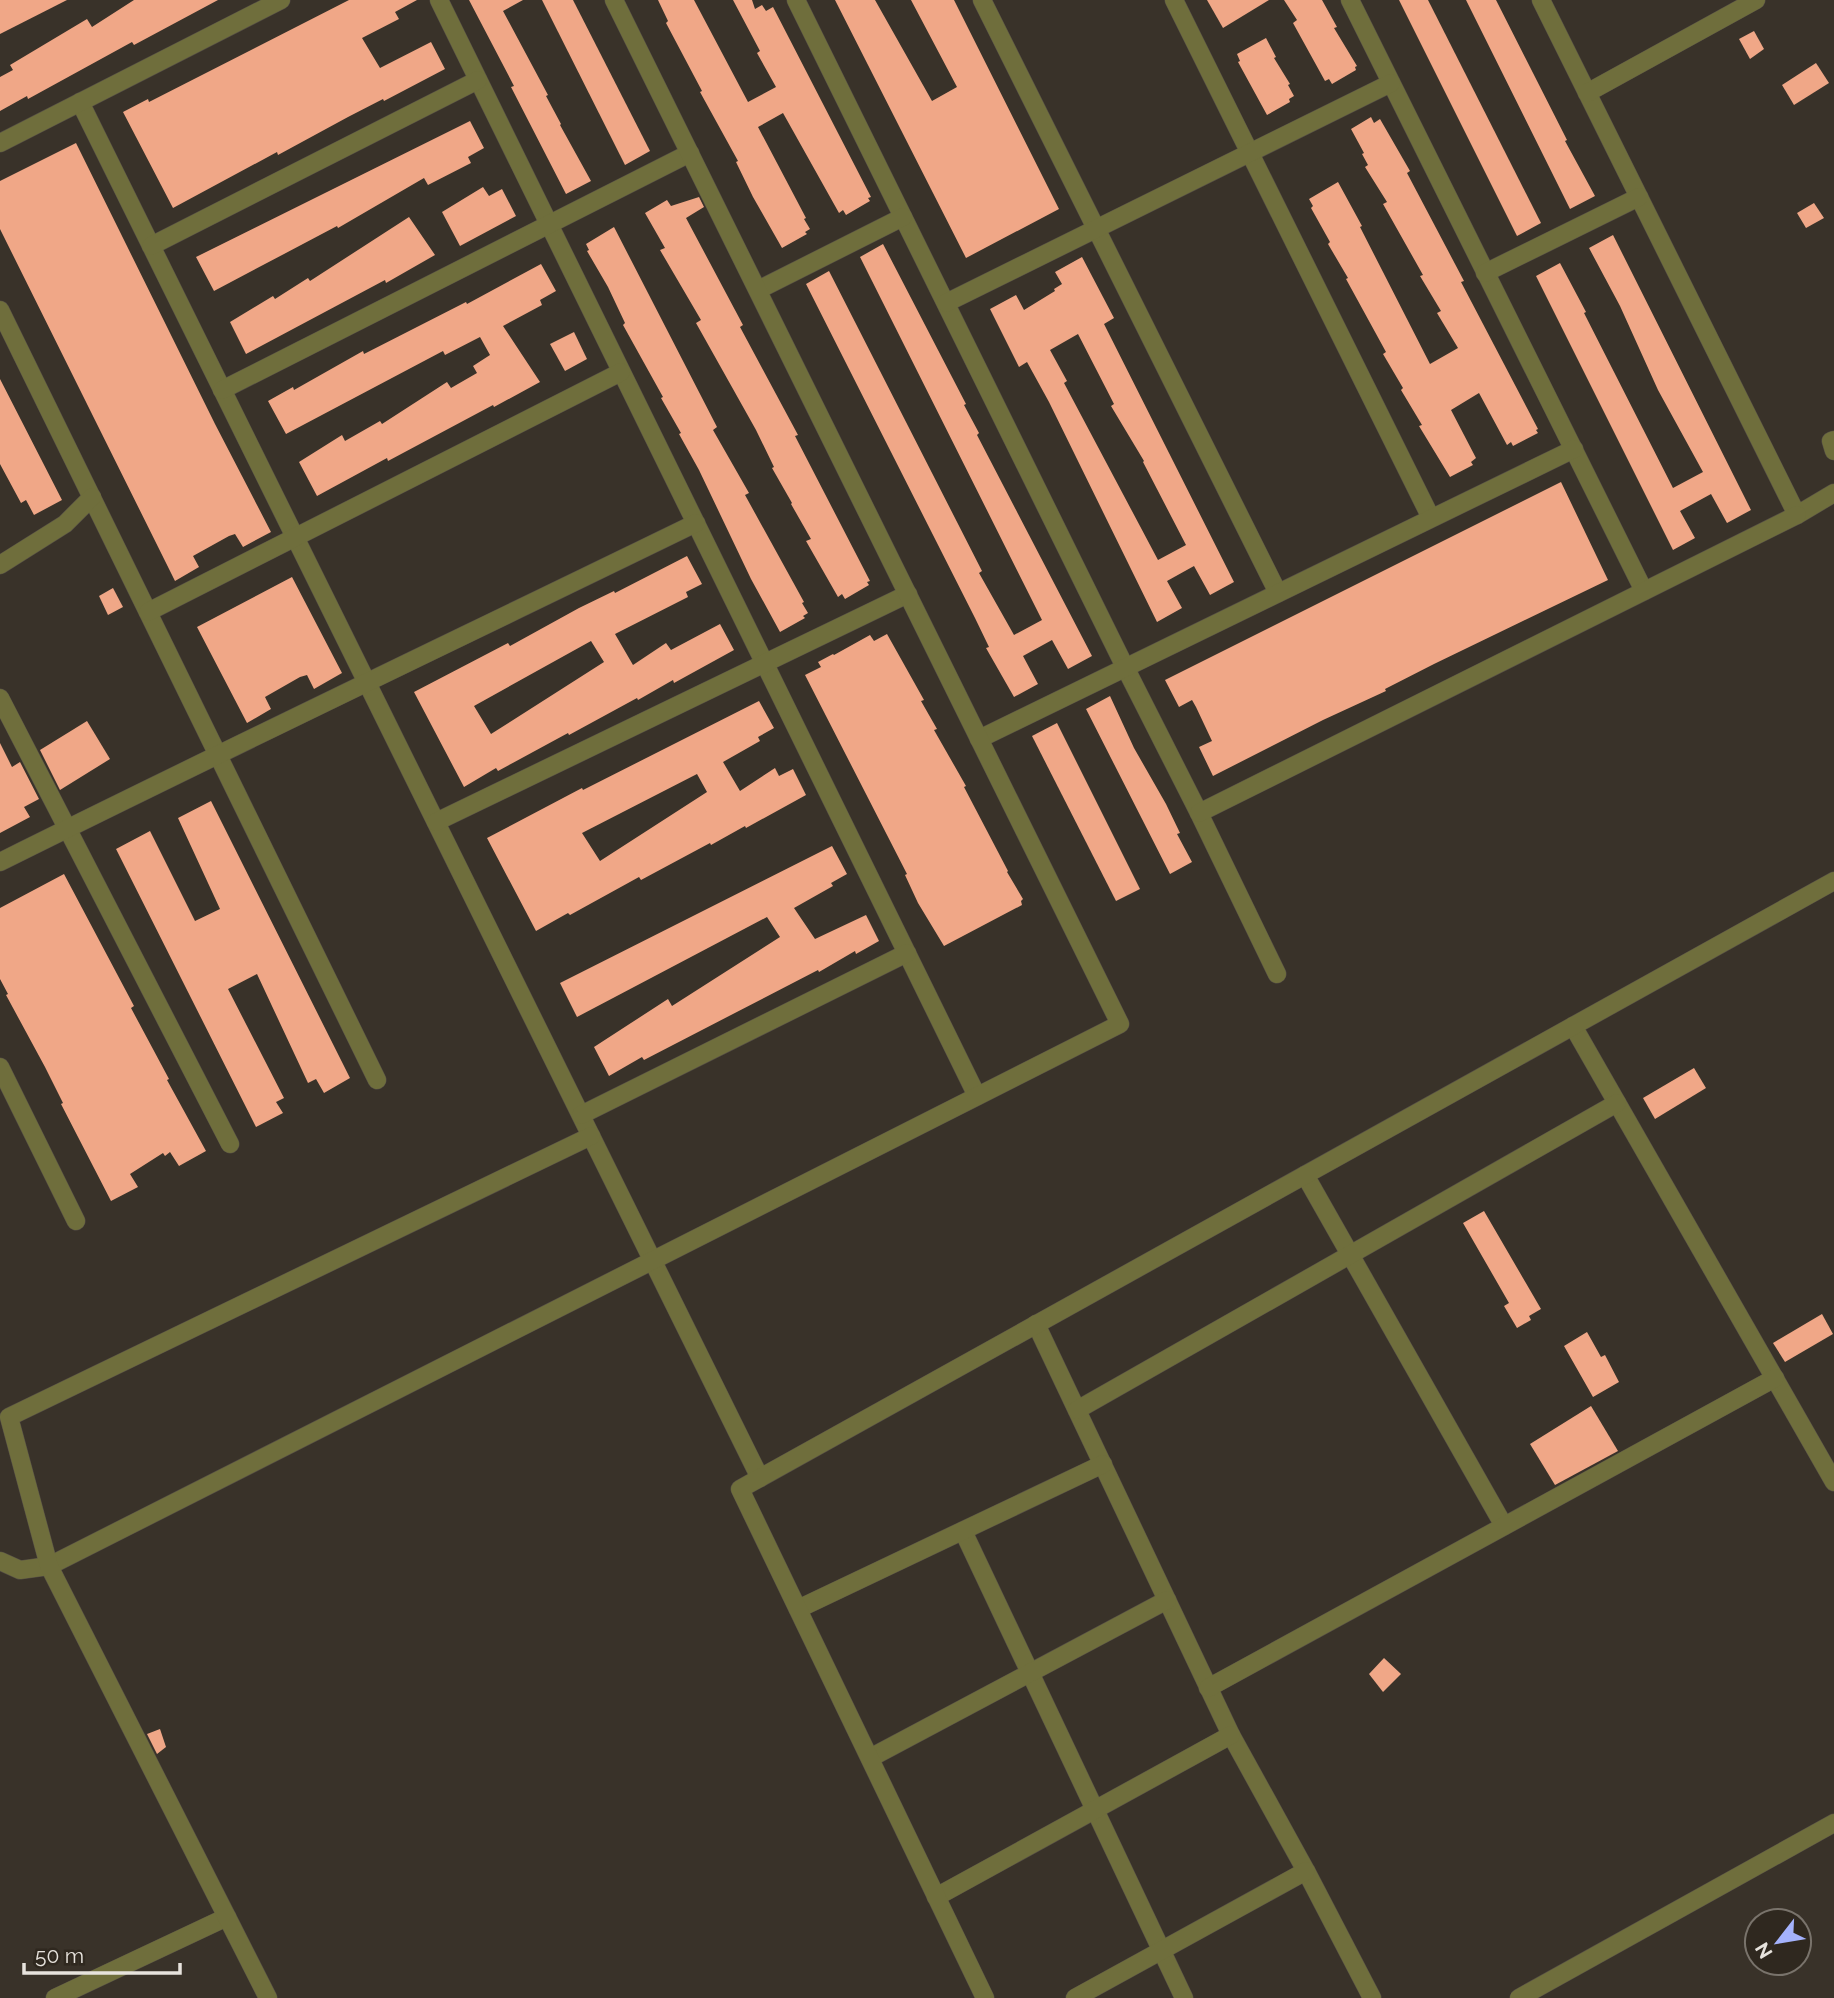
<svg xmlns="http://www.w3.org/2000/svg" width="1834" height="1998" font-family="Raleway,sans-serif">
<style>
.building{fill:#f0a787;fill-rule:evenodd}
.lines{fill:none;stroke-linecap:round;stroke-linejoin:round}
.street-casing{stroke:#554e46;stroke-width:19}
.street{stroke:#6f6e3c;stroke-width:18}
</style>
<rect width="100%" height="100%" fill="#393229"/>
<!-- building -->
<g class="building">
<path d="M0,0H67L0,34Z"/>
<path d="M134,0H218L134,45L132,42L28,99L27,96L0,111V77L13,70L10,65L87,19L92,27Z"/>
<path d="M349,0H417L395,12L399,19L362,38L380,68L431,42L445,69L384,101L383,99L348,117L278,155L277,152L173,208L123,112L148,99L149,102Z"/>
<path d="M469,0H523L503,11L548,95L546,96L561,124L560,125L591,181L566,194L511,87L514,86Z"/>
<path d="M542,0H573L650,151L625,165Z"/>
<path d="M658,0H694L748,102L776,87L757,53L760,51L733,0H752L755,9L762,5L766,11L773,7L871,197L868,198L870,201L846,215L843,210L839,213L783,113L758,127L806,218L804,219L810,229L805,232L807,234L782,248L753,197L736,162L738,161L700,92L702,91L666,23L668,21Z"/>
<path d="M835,0H875L932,101L957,87L911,0H954L1059,209L966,258Z"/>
<path d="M1207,0H1269L1223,28Z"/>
<path d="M1284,0H1322L1337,27L1334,28L1357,66L1355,67L1356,70L1332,84L1329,79L1325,81L1293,23L1297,20Z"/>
<path d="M1399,0H1428L1541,223L1517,236Z"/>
<path d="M1466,0H1496L1567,140L1565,141L1595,196L1570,209Z"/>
<path d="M1754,31L1764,49L1750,59L1739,39Z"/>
<path d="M1266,38L1276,57L1274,58L1290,84L1288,85L1294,96L1289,99L1290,102L1267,115L1238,62L1240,61L1237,54Z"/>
<path d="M1816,63L1829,83L1794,105L1782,85Z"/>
<path d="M1371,117L1374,123L1380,119L1410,171L1407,173L1464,281L1461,282L1538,429L1536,430L1538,433L1513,446L1511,442L1507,445L1479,393L1451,410L1476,458L1471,462L1473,465L1450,477L1419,426L1422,425L1401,390L1403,388L1383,354L1386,352L1346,279L1348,278L1328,244L1330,242L1311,208L1313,206L1309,199L1338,182L1362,226L1360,227L1430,364L1458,348L1437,313L1441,311L1420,276L1423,275L1383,204L1387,202L1365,167L1368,165L1362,154L1364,153L1351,129Z"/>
<path d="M470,121L484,148L468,157L471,163L428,185L424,178L338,228L337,226L214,291L196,257Z"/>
<path d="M76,143L215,424L271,532L243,547L235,534L229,536L193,556L199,567L175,581L0,229V181Z"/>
<path d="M483,187L489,196L502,189L516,216L460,246L442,212Z"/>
<path d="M699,197L704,207L686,218L743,325L740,327L798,435L795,436L870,581L867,582L869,585L845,599L842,594L838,597L806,541L811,539L791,504L792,503L772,468L774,467L756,430L696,323L701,320L660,250L665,248L645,213L667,200L671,206Z"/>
<path d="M1814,203L1824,218L1806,228L1797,213Z"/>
<path d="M409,217L435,255L386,283L385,280L246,354L230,322L273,296L275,299L308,278L310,281Z"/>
<path d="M614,227L717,427L713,430L749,493L745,495L804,602L802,603L808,613L803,616L805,618L780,632L751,579L699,470L679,434L681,433L661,398L663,397L623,325L625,323L608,287L587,251L589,250L586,244Z"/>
<path d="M1613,235L1751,510L1727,523L1711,494L1680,511L1695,538L1673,550L1536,276L1560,263L1586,312L1584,313L1673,488L1703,472L1658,390L1620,306L1589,248Z"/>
<path d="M883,244L966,404L964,405L979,433L977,435L1092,656L1068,669L1052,640L1023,656L1038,684L1014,697L986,648L989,647L975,618L806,284L829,271L982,571L979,573L1014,635L1042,620L860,257Z"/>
<path d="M1082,257L1114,318L1104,324L1234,582L1210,595L1194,566L1167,581L1182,608L1157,622L1049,402L1027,362L1019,367L990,309L1016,295L1024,310L1055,291L1054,289L1062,284L1055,272ZM1078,334L1114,404L1111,406L1144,461L1143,462L1186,545L1158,560L1064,383L1067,381L1050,350Z"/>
<path d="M541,264L556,291L540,300L542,305L503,326L540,382L494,407L493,405L388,461L387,458L317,496L299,462L342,435L345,441L380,421L382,424L447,382L451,388L477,373L473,366L490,355L480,337L445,355L443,351L286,434L268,401L293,387L294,390L363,351L364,354L466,302L467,304Z"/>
<path d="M574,332L587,359L565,371L550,344Z"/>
<path d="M0,379L62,500L34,515L26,500L21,503L0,464Z"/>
<path d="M1561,482L1608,580L1434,664L1385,689L1386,691L1323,720L1213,776L1199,747L1212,741L1196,707L1192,700L1179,707L1165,680Z"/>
<path d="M687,556L702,584L686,592L688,597L615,634L633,665L666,643L671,650L720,624L734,650L674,683L673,680L638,700L637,698L569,735L568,733L498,771L496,768L464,787L414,692L508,643L510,646L579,608L614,591L615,593ZM591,641L604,662L491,734L474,706Z"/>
<path d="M292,577L342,673L314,689L307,675L300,677L265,697L271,709L247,723L197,627Z"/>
<path d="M113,588L123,607L108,615L99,596Z"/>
<path d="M887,634L924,700L921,701L937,729L934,730L966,786L964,787L1008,871L1007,872L1023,899L1021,901L1022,905L944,946L918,903L905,875L907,874L805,675L821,667L818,662L833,654L834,655L870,635L874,641Z"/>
<path d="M1110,696L1134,748L1166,804L1180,833L1177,834L1192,862L1170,874L1086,709Z"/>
<path d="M759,701L774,728L758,737L760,741L723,762L740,791L775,768L779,776L793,769L806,795L746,828L745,826L711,845L710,843L641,880L639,877L570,915L568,913L536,931L487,838L582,788L583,790ZM697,774L707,792L600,861L582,833Z"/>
<path d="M87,721L110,759L60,790L40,750Z"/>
<path d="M1057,723L1140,889L1116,901L1032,736Z"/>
<path d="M0,743L12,767L20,762L39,799L24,807L30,817L0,833Z"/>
<path d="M211,801L350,1078L324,1093L316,1079L308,1083L257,974L228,989L284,1098L276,1102L283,1113L256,1127L116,849L150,831L195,921L220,909L178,818Z"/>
<path d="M832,846L847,874L831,883L833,886L794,908L815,939L866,915L879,941L856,954L855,951L819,972L818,970L644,1060L642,1057L609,1076L594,1047L668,999L672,1006L780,937L767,917L577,1017L560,983Z"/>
<path d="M64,874L134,1006L131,1008L169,1079L167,1080L206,1151L179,1166L170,1152L165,1156L163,1153L130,1174L138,1187L111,1201L61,1104L63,1103L45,1067L6,995L8,994L0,979V908Z"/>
<path d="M1694,1068L1706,1088L1655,1119L1643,1098Z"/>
<path d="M1484,1211L1541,1309L1529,1316L1531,1320L1517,1328L1504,1306L1509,1303L1463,1223Z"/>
<path d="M1822,1314L1833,1334L1785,1362L1773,1343Z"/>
<path d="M1587,1332L1601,1357L1605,1355L1619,1382L1593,1397L1564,1346Z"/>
<path d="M1591,1406L1618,1451L1555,1485L1530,1444Z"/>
<path d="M1384,1658L1401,1674L1383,1692L1369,1674Z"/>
<path d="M160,1729L166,1747L157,1754L147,1734Z"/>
</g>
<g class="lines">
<defs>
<g id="street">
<path d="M439,0L977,1096"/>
<path d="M796,0L1125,667L1199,813L1277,974"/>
<path d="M982,0L1278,593"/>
<path d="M1174,0L1431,518"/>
<path d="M1350,0L1644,591"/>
<path d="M1541,0L1797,515L1834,493"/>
<path d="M1587,93L1756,0"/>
<path d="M80,102L760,1478"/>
<path d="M0,143L281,0"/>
<path d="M151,246L478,80"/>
<path d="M1485,273L1639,197"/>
<path d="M758,290L903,217"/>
<path d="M946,303L1391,83"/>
<path d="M0,310L377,1080"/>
<path d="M222,390L690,153"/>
<path d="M1834,440L1831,441L1834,451"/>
<path d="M0,565L65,524L92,497"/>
<path d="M148,612L621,372"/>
<path d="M0,698L230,1144"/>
<path d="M979,739L1574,449"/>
<path d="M1199,813L1797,515"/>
<path d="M436,822L908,594"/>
<path d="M0,862C231,747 464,636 696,523"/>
<path d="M1573,1026L1834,1482"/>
<path d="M0,1067L76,1221"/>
<path d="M581,1115L907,953"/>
<path d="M1305,1175L1504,1526"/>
<path d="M1036,1324L1231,1735L1306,1871L1372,1998"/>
<path d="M1077,1410L1617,1103"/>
<path d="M963,1531L1184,1998"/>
<path d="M0,1561L20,1570L49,1566L1120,1024L614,0"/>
<path d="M798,1609L1103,1464"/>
<path d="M1208,1688L1775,1378"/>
<path d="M870,1758L1167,1600"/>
<path d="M936,1897L1231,1735"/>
<path d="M55,1998L227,1917"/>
<path d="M268,1998L49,1566L9,1417L591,1136"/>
<path d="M985,1998L740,1489L1834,881"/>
<path d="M1075,1998L1306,1871"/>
<path d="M1519,1998L1834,1823"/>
</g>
</defs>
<!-- street casing -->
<use href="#street" class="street-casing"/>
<!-- street -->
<use href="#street" class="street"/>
</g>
<!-- north arrow -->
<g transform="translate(1778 1942) rotate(239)"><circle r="33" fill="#2f281f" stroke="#79736b" stroke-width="2"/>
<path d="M0-5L12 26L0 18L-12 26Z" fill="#a4b2fc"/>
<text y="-10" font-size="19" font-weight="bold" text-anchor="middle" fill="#e7e3dd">N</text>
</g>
<!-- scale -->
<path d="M24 1963v10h156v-10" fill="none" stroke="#e7e3dd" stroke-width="3.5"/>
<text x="35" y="1963" font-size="21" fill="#e7e3dd" stroke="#2f281f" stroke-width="5" paint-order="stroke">50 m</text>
</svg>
